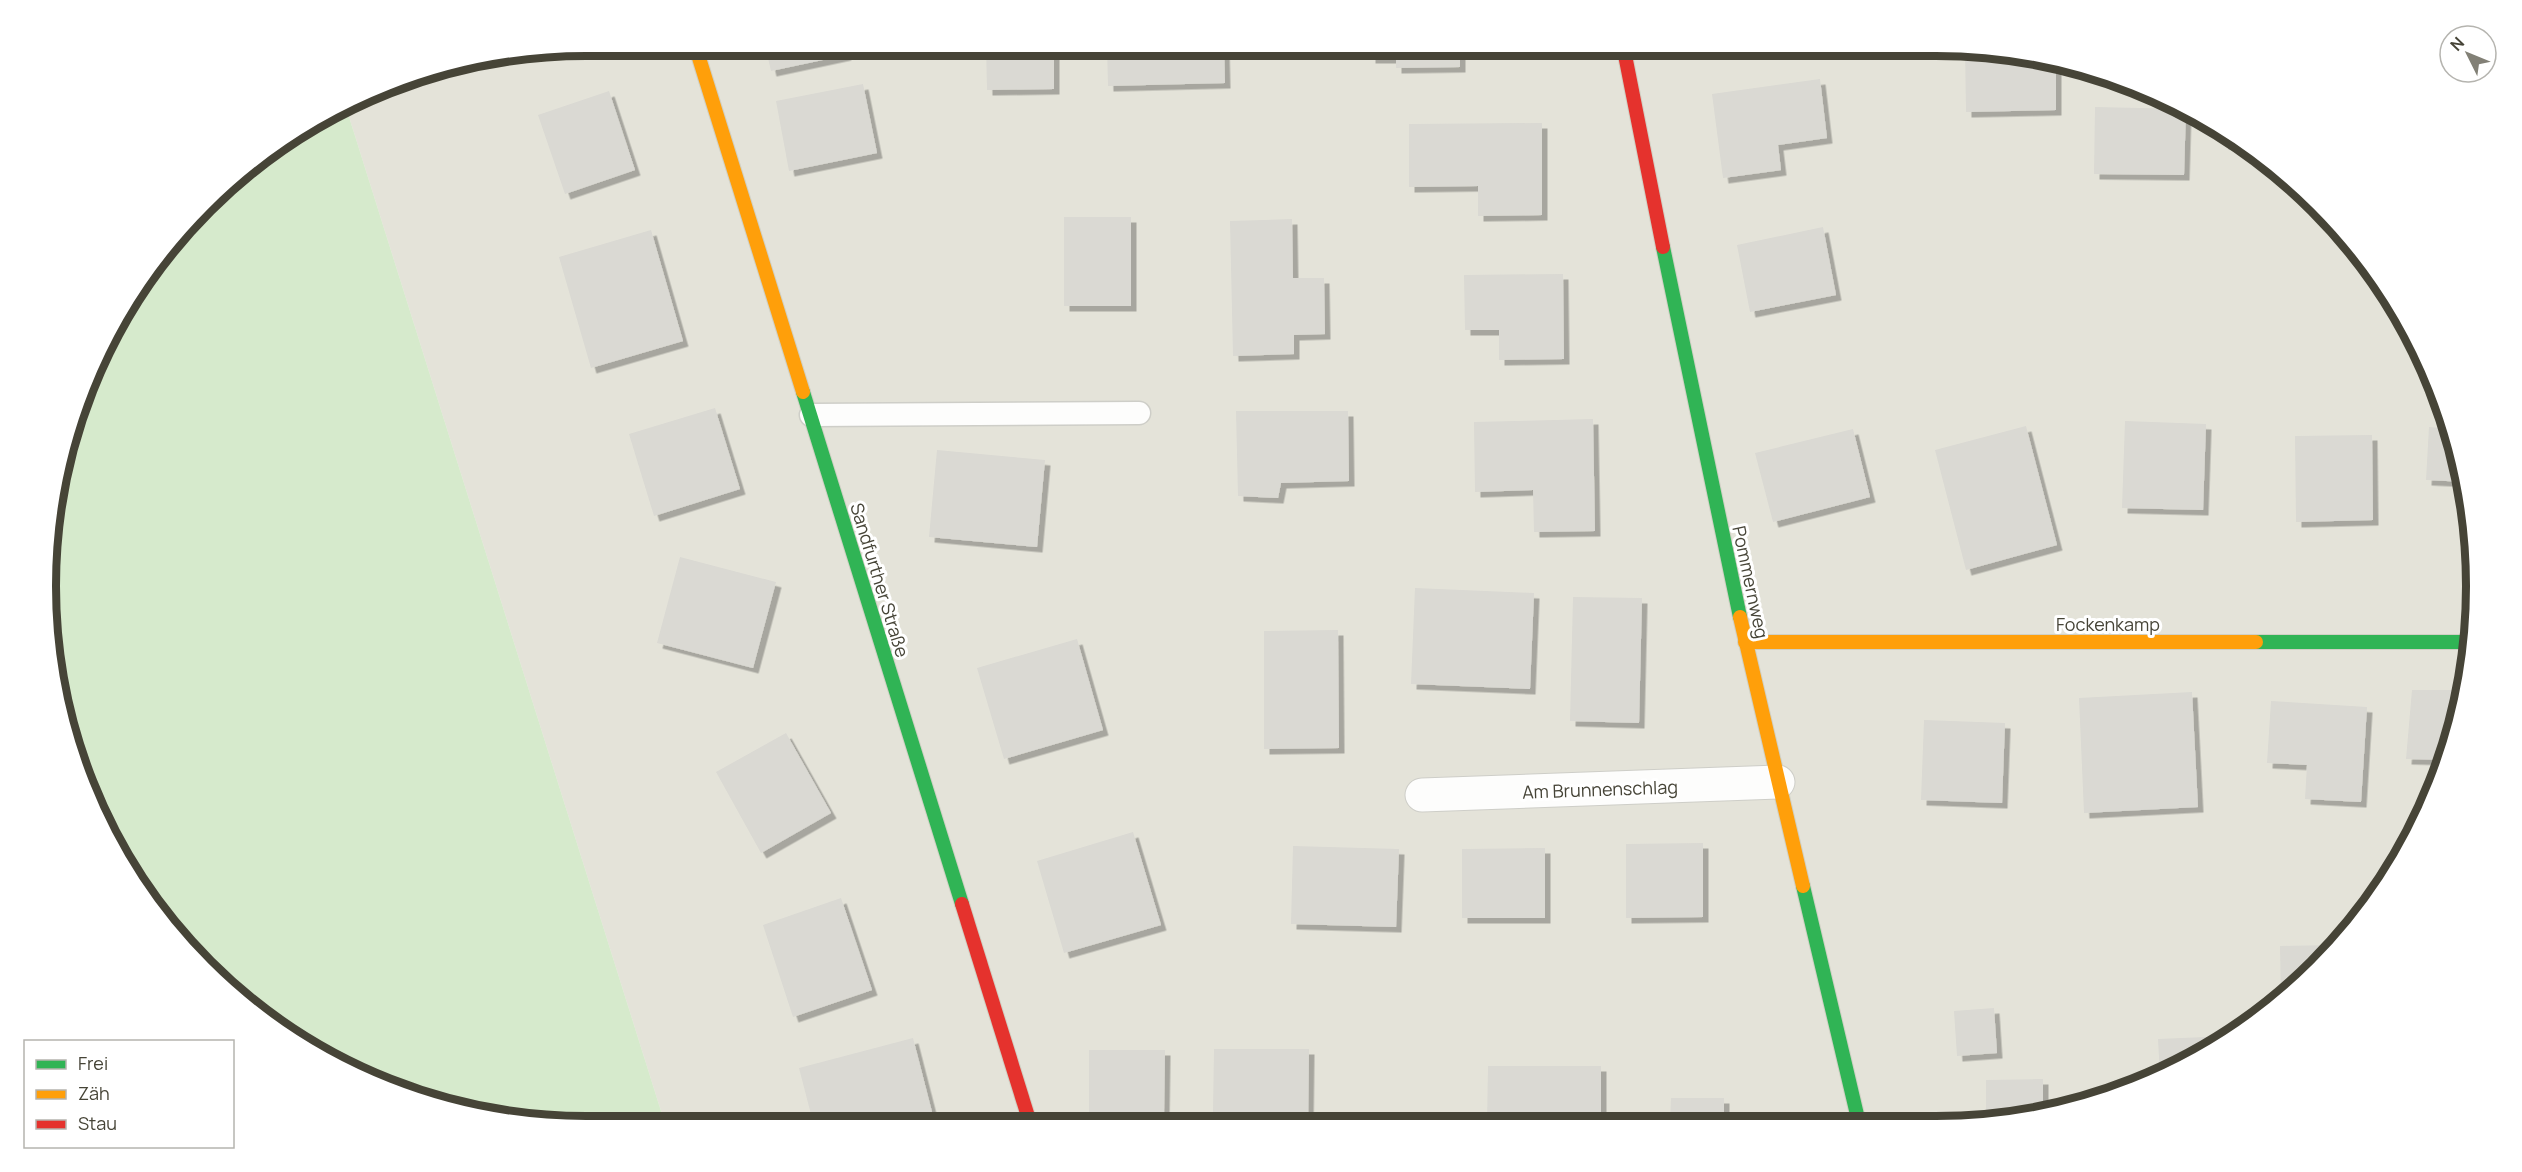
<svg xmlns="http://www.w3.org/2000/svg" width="2522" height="1172" font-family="Manrope,sans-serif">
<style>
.residential{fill:#e4e3d9}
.green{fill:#d6eacc}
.building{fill:#dad9d3;filter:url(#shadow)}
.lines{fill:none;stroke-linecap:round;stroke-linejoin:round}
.lane-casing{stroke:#cecec8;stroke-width:25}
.street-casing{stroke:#cecec8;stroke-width:35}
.fast-casing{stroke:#d0d0c4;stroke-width:16}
.slow-casing{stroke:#d0d0c4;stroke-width:16}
.jam-casing{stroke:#d0d0c4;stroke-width:16}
.lane{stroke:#fdfdfc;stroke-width:22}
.street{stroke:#fdfdfc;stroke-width:33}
.fast{stroke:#30b455;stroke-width:14}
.slow{stroke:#ff9f0a;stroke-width:14}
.jam{stroke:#e5322d;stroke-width:14}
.labels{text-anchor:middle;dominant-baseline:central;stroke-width:6;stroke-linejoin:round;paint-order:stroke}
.street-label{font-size:18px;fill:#464437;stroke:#fff}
.rim{fill:none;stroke:#464437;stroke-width:8}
</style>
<defs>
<filter id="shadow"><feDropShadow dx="5.5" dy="5.5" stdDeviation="0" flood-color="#0004"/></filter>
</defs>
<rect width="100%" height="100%" fill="#f0f0eb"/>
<!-- residential -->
<path class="residential" d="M586,45H1936L2041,55L2143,86L2236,136L2318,203L2386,285L2436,379L2467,480L2477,586L2467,691L2436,793L2365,915L2266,1015L2143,1086L2007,1122L666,1127L345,104L412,74Z"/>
<!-- green -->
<path class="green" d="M345,104L666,1127H586L480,1117L379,1086L230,993L117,856L74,760L50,657L55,481L117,316L230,179L316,117Z"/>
<!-- building -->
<g class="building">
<path d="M765,45H844L846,55L771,71Z"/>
<path d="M986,45H1054V89L987,90Z"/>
<path d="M1107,45H1224L1225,83L1108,86Z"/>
<path d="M1370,45H1460V67L1396,68V58H1370Z"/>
<path d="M1707,45H1772V47L1708,54Z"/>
<path d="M1965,48L2041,55L2056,60V110L1966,112Z"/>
<path d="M1820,79L1827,138L1778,145L1781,170L1723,178L1712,94Z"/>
<path d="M863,84L877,153L789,171L776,101Z"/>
<path d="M609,91L635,170L565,194L538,115Z"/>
<path d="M2095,107L2186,109L2184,175L2094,174Z"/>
<path d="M1542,123V215L1478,216V186L1409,187V124Z"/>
<path d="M2224,129L2236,136L2246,144H2223Z"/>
<rect x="1064" y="217" width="67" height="89"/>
<path d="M1292,219L1293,278H1324L1325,334L1294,335V354L1233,356L1230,221Z"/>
<path d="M1823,227L1836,295L1750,312L1737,245Z"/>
<path d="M651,230L683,341L591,368L559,257Z"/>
<path d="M1563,274L1564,359L1499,360V330H1465L1464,275Z"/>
<path d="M715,408L740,489L654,516L629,434Z"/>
<path d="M1236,411H1348L1349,481L1281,483L1278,498L1238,496Z"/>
<path d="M1593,419L1595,531L1534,532L1533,490L1475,492L1474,422Z"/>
<path d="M2125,421L2206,424L2203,510L2122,508Z"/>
<path d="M2026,426L2057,545L1966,570L1935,450Z"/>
<path d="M2429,427L2451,429L2467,482L2426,480Z"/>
<path d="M1853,429L1870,497L1773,522L1755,453Z"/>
<path d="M2372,435L2373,520L2296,522L2295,436Z"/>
<path d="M937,450L1045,460L1037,547L929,537Z"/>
<path d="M2469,520H2470L2473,543H2468Z"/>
<path d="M680,557L776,582L753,668L657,643Z"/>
<path d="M1415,588L1534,593L1530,689L1411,684Z"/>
<path d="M1573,597L1642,598L1639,723L1570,721Z"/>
<path d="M1338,630L1339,748L1264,749V631Z"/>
<path d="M1077,639L1103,730L1004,759L977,668Z"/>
<path d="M2412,690H2467L2446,760L2406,759Z"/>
<path d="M2192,692L2198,807L2084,813L2079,698Z"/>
<path d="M2271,701L2367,707L2361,802L2305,799L2307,765L2267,763Z"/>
<path d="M1924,720L2005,723L2002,803L1921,800Z"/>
<path d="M786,733L831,813L761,853L716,772Z"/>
<path d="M1133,832L1161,925L1064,953L1037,861Z"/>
<path d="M1703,843V917L1626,918V844Z"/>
<path d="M1293,846L1399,849L1396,927L1291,924Z"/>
<path d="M1545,848V918H1462V849Z"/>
<path d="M841,898L872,990L793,1017L763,925Z"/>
<path d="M2336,945L2281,999L2280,946Z"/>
<path d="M1994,1008L1997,1053L1957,1056L1954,1011Z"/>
<path d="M2229,1036L2160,1076L2158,1039Z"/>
<path d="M913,1038L932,1112L879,1126H814L799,1068Z"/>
<path d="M1214,1049H1309L1308,1125H1241V1113L1213,1112Z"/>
<path d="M1089,1050H1165L1164,1115H1089Z"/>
<path d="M1488,1066H1601V1124H1487Z"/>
<path d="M2043,1079V1113L2007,1122H1986V1080Z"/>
<path d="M1671,1098H1724V1123H1670Z"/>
</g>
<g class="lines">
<defs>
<path id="lane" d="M811,415L1139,413"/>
<path id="street" d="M1422,795L1778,782"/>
<g id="fast">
<path d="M1663,247L1740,617"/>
<path d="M803,392L962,904"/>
<path d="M2256,642H2471"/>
<path d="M1803,886L1859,1123"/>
</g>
<g id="slow">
<path d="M695,45L803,392"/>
<path d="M1740,617L1803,886"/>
<path d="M1745,642H2256"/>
</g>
<g id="jam">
<path d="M1623,45L1663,247"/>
<path d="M962,904L1031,1126"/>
</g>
</defs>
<!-- lane casing -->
<use href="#lane" class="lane-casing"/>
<!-- street casing -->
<use href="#street" class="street-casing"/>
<!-- fast casing -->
<use href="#fast" class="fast-casing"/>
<!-- slow casing -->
<use href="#slow" class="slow-casing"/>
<!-- jam casing -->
<use href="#jam" class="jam-casing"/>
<!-- lane -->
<use href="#lane" class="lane"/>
<!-- street -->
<use href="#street" class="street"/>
<!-- fast -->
<use href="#fast" class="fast"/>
<!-- slow -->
<use href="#slow" class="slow"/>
<!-- jam -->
<use href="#jam" class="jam"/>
</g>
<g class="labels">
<!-- street labels -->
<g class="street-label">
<text transform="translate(880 580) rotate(73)">Sandfurther Straße</text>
<text transform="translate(1751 582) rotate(78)">Pommernweg</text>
<text x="2108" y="624">Fockenkamp</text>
<text transform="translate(1600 789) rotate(-2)">Am Brunnenschlag</text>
</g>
</g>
<!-- crop -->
<path d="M0 0H2522V1172H0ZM586 56H1936A530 530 0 0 1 2466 586V586A530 530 0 0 1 1936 1116H586A530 530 0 0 1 56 586V586A530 530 0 0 1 586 56Z" fill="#fff" fill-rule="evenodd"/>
<path class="rim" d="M586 56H1936A530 530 0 0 1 2466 586V586A530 530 0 0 1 1936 1116H586A530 530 0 0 1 56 586V586A530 530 0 0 1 586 56Z"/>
<!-- legend -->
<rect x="24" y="1040" width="210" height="108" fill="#ffffff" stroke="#b5b4af" stroke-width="1.5"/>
<rect x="36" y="1060" width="30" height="9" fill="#30b455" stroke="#b5b4af" stroke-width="1.5"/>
<text x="78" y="1070" font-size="18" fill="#464437">Frei</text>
<rect x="36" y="1090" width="30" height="9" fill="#ff9f0a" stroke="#b5b4af" stroke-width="1.5"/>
<text x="78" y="1100" font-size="18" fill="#464437">Zäh</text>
<rect x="36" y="1120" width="30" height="9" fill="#e5322d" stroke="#b5b4af" stroke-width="1.5"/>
<text x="78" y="1130" font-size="18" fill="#464437">Stau</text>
<!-- north arrow -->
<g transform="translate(2468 54) rotate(313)"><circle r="28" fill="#ffffff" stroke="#b5b4af" stroke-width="1.5"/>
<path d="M0-4.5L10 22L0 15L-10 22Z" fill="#828076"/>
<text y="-9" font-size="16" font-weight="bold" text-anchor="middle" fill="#464437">N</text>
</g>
</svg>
